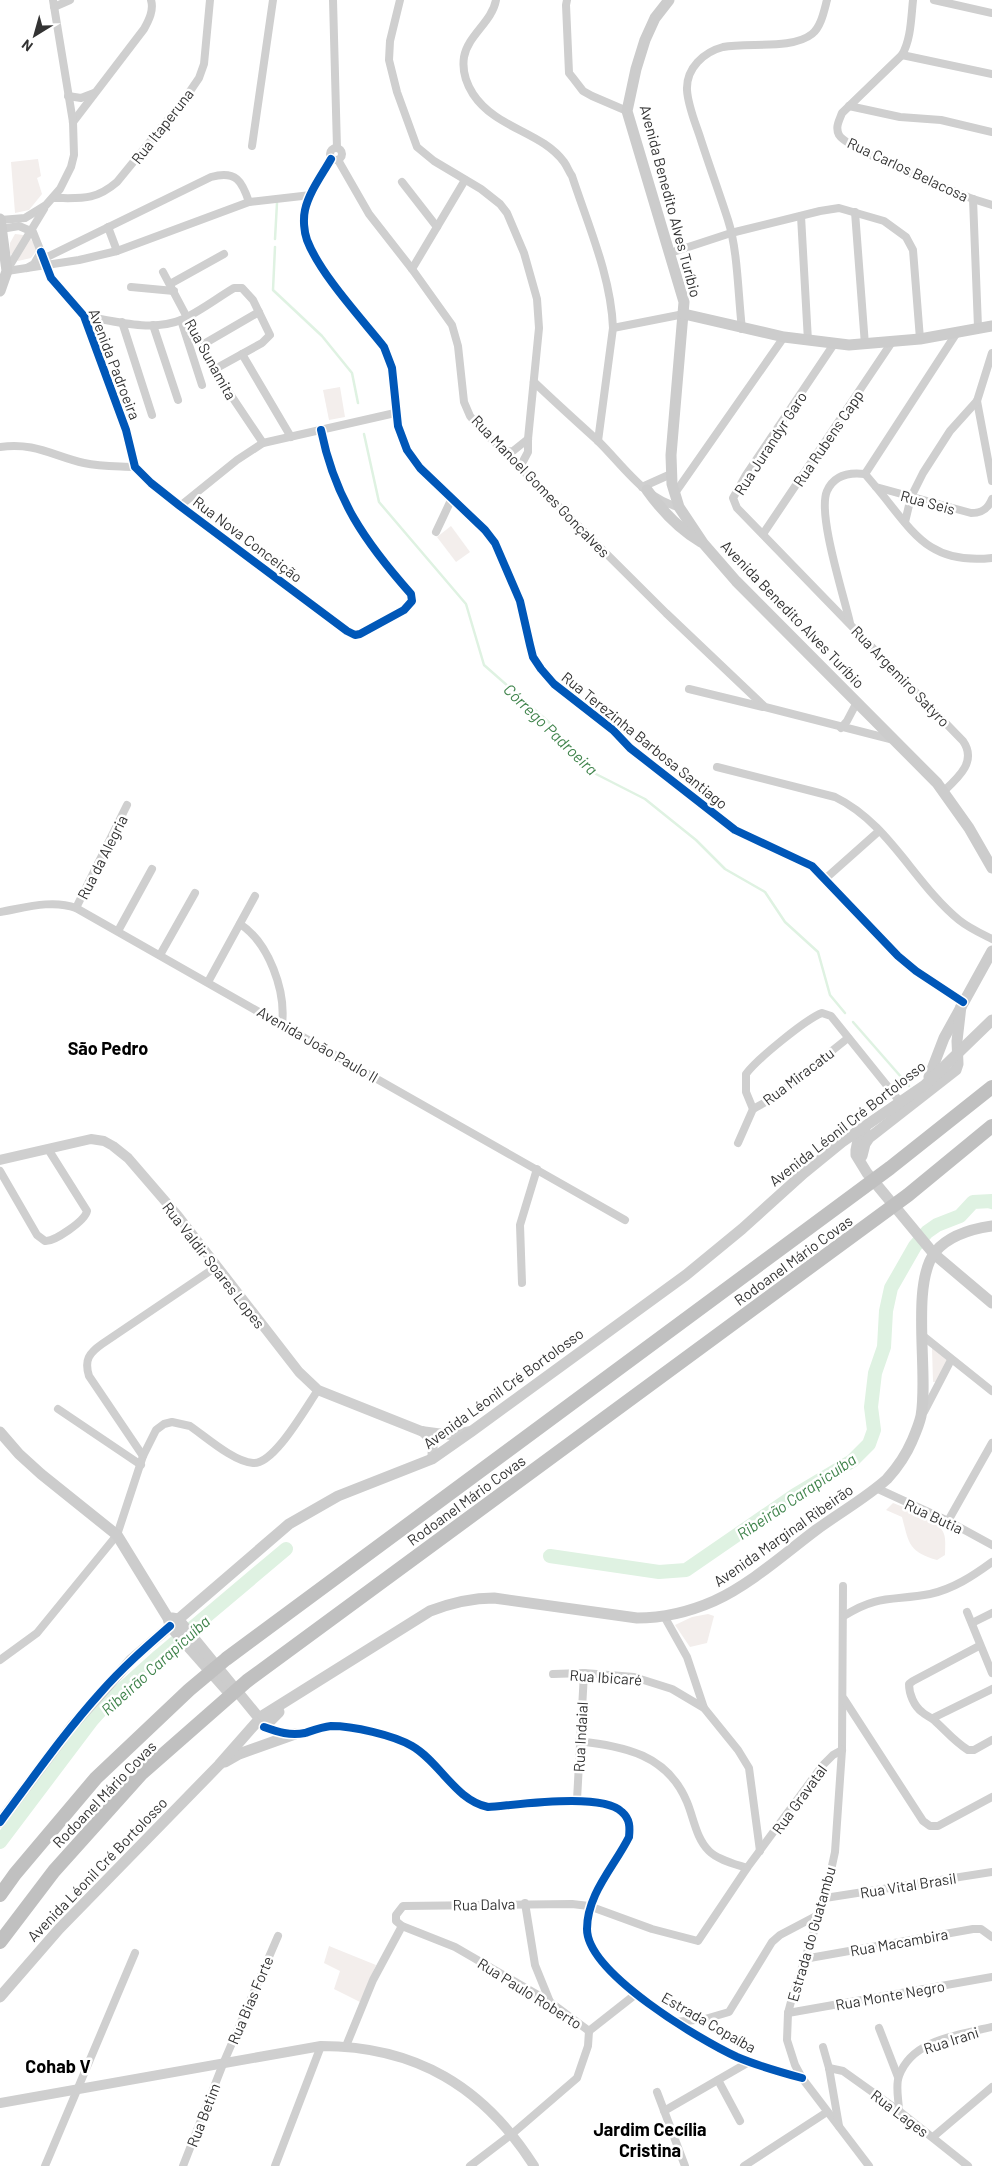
<svg xmlns="http://www.w3.org/2000/svg" width="992" height="2166" font-family="Barlow,sans-serif">
<style>
.green{fill:#f3eeec}
.lines{fill:none;stroke-linecap:round;stroke-linejoin:round}
.stream{stroke:#dff2e2;stroke-width:2.5}
.river{stroke:#dff2e2;stroke-width:14}
.minor{stroke:#cfcfcf;stroke-width:8}
.tertiary{stroke:#cfcfcf;stroke-width:10}
.secondary{stroke:#ccc;stroke-width:11}
.motorway{stroke:#c0c0c0;stroke-width:14}
.cycleway-casing{stroke:#fff;stroke-width:11}
.cycleway{stroke:#0057b8;stroke-width:8}
.labels{text-anchor:middle;dominant-baseline:central;stroke-width:5;stroke-linejoin:round;paint-order:stroke}
.street-label{font-size:15px;fill:#333;stroke:#fff}
.water-label{font-size:16px;font-style:italic;fill:#40844c;stroke:#fff}
.quarter-label{font-size:18px;font-weight:bold;fill:#000;stroke:#fff}
</style>
<rect width="100%" height="100%" fill="#fff"/>
<!-- green -->
<g class="green">
<path d="M38,159L41,176L37,178L42,194L29,210L15,213L11,162Z"/>
<path d="M15,234C28,235 32,238 37,250L31,258L18,261L10,253V243Z"/>
<path d="M340,387L345,417L329,420L323,390Z"/>
<path d="M451,526L470,552L456,562L437,537Z"/>
<path d="M932,1348L948,1360L937,1382H933Z"/>
<path d="M893,1503C906,1508 940,1520 944,1534C946,1540 945,1548 945,1555L937,1560C909,1552 909,1544 902,1517L886,1510Z"/>
<path d="M708,1614L714,1616L707,1643L690,1647L675,1625L692,1617Z"/>
<path d="M329,1946L376,1965L360,2002L334,1989L340,1971L324,1963Z"/>
</g>
<g class="lines">
<!-- stream -->
<g class="stream">
<path d="M275,239L277,203"/>
<path d="M275,247L273,290L322,336L352,373L358,403"/>
<path d="M364,434L379,502L466,604L484,665L552,725L594,773L645,799L696,840L725,869L765,892L785,922L818,952L830,995L845,1013"/>
<path d="M853,1022L909,1086"/>
<path d="M973,1202L992,1208"/>
</g>
<!-- river -->
<g class="river">
<path d="M550,1556L659,1572L686,1570L795,1495L852,1461L869,1444L874,1430L871,1407L875,1373L884,1347L886,1311L891,1288L915,1246L927,1232L937,1225L960,1216L973,1202L992,1201"/>
<path d="M0,1842L92,1720L109,1701L159,1656L286,1549"/>
</g>
<!-- minor -->
<g class="minor">
<path d="M333,0L337,148"/>
<path d="M400,0L390,41L389,60L397,92L417,147L434,161L481,189L500,204L507,213L524,253L537,299L539,328L528,439V452L520,467"/>
<path d="M496,0C492,22 468,35 464,57C462,70 466,83 473,94C496,129 541,131 564,162C567,166 569,172 572,176C588,225 611,276 613,328L598,441"/>
<path d="M567,0L566,5L569,73L573,78L583,91L592,96L627,111"/>
<path d="M913,0C911,19 911,39 902,55L842,113C839,121 835,127 839,135C848,150 951,190 973,199L992,205"/>
<path d="M934,0L992,13"/>
<path d="M54,7L70,0"/>
<path d="M902,55L992,74"/>
<path d="M68,96L81,98L94,93"/>
<path d="M849,106L900,117L941,120L992,132"/>
<path d="M73,122L144,29C149,20 154,10 151,0"/>
<path d="M252,146L273,0"/>
<circle cx="336" cy="154" r="6"/>
<path d="M331,159C322,175 309,192 305,210C303,219 304,232 307,240C320,274 361,318 384,347L392,368L398,426L407,450L420,468L485,530L495,543L520,601L530,645L533,657L541,669L554,684L613,730L630,748L735,830L812,866L898,956L916,971L963,1002"/>
<path d="M338,160L369,214L412,269L452,325L458,346L464,402L470,416L479,427L666,613L765,707L894,740"/>
<path d="M402,182L437,227"/>
<path d="M53,198C81,198 95,201 117,182L184,100L199,78L204,64L210,0"/>
<path d="M973,199L978,327"/>
<path d="M855,212L865,345"/>
<path d="M801,216L808,341"/>
<path d="M0,220L25,218L46,205L60,189L71,167L74,155L73,122L53,0"/>
<path d="M108,227L117,251"/>
<path d="M1,229L19,226L33,232L41,252L34,264L27,268"/>
<path d="M41,252L51,278L84,316L126,430L135,467L151,483L180,506L347,631L355,635L360,634L404,610L412,601L411,594C365,542 335,499 321,430"/>
<path d="M670,253L731,233L820,211L839,208L884,221L906,237L913,250L920,339"/>
<path d="M43,259L211,177C236,170 242,181 249,202"/>
<path d="M412,269L465,180"/>
<path d="M7,270L44,209"/>
<path d="M7,271L79,260L117,251L249,202L311,195"/>
<path d="M163,272L218,376L263,443"/>
<path d="M170,284L224,254"/>
<path d="M131,287L174,291"/>
<path d="M84,316C114,321 152,332 181,320C199,312 217,298 234,288H242L253,300L270,335L262,343L215,369"/>
<path d="M181,320L202,385"/>
<path d="M122,322L152,415"/>
<path d="M153,325L178,400"/>
<path d="M613,328L684,314"/>
<path d="M742,329C738,295 738,251 728,220C719,192 709,165 700,137C695,122 688,106 687,90C686,68 704,52 723,47C748,42 792,50 812,34C821,27 824,11 827,0"/>
<path d="M834,344L746,475L733,498L737,508L963,741C977,761 959,777 944,791"/>
<path d="M202,345L259,312"/>
<path d="M242,354L291,437"/>
<path d="M534,382C555,402 576,421 597,440C622,464 644,499 679,507"/>
<path d="M977,401L992,481"/>
<path d="M0,447C35,442 53,456 84,463C101,467 118,466 135,467"/>
<path d="M505,452L513,451L528,439"/>
<path d="M865,474L956,334"/>
<path d="M865,474L876,487L971,513C982,513 988,509 992,499"/>
<path d="M642,487L671,474"/>
<path d="M876,487C913,531 927,565 992,558"/>
<path d="M675,493L784,337"/>
<path d="M180,506L237,460L263,443L395,413"/>
<path d="M905,522L911,497L923,473L950,431L977,401L992,353"/>
<path d="M436,532L452,498"/>
<path d="M763,534L892,342"/>
<path d="M850,623C844,596 817,514 827,491C834,475 849,472 865,474"/>
<path d="M689,689L763,707"/>
<path d="M841,728L847,721L857,702"/>
<path d="M717,767L835,797C889,823 914,883 959,920C969,928 980,933 992,939"/>
<path d="M825,879L879,831"/>
<path d="M76,908L127,805"/>
<path d="M0,912C24,908 52,899 76,908L625,1220"/>
<path d="M240,924C269,943 286,991 282,1024"/>
<path d="M118,931L152,869"/>
<path d="M160,955L195,893"/>
<path d="M208,982L255,896"/>
<path d="M753,1109L746,1092V1074C756,1060 806,1019 822,1013L831,1016L901,1103"/>
<path d="M738,1143L753,1109L773,1098L848,1038"/>
<path d="M0,1171L37,1235L45,1241C54,1242 85,1221 87,1211L48,1149"/>
<path d="M522,1283L520,1225L537,1169"/>
<path d="M923,1336L992,1391"/>
<path d="M58,1409L141,1465"/>
<path d="M924,1412L951,1360"/>
<path d="M143,1456L89,1376C84,1360 89,1353 102,1344L216,1267"/>
<path d="M876,1488L948,1521L992,1545"/>
<path d="M948,1521L992,1443"/>
<path d="M843,1586L842,1750L835,1852L825,1898L792,1998L788,2013L787,2040L795,2065L802,2078L869,2166"/>
<path d="M967,1612L992,1673"/>
<path d="M664,1616L687,1657L704,1708"/>
<path d="M844,1616C878,1594 894,1601 930,1594C953,1589 973,1576 992,1562"/>
<path d="M972,1623L992,1613"/>
<path d="M979,1646L913,1681L909,1684C909,1694 914,1706 922,1712C926,1716 931,1717 935,1721C946,1731 955,1742 968,1750H974L992,1740"/>
<path d="M0,1660L37,1633L117,1535L143,1456L156,1430L164,1424L172,1422L190,1426C206,1437 234,1462 253,1463C274,1465 306,1407 318,1390"/>
<path d="M553,1674L584,1673L634,1677L672,1689L704,1708L738,1750L749,1768L760,1851"/>
<path d="M844,1699L923,1821L930,1826H938L992,1797"/>
<path d="M933,1718L992,1689"/>
<path d="M264,1727C278,1732 290,1736 305,1733C314,1730 322,1727 331,1726C353,1726 393,1735 412,1746C440,1762 455,1800 488,1807C517,1805 602,1792 622,1812C630,1819 630,1827 629,1837C614,1867 587,1894 587,1929C587,1973 700,2040 737,2057C758,2066 780,2072 802,2078"/>
<path d="M579,1741C625,1747 667,1754 687,1802C694,1819 696,1838 709,1851C718,1860 735,1864 747,1868"/>
<path d="M577,1800L584,1673"/>
<path d="M825,1898L992,1872"/>
<path d="M525,1903L535,1965L550,2002"/>
<path d="M804,1959L973,1929H981L992,1937"/>
<path d="M788,2013L992,1977"/>
<path d="M675,2022L705,2019L729,2012L772,1942L780,1935L818,1915"/>
<path d="M879,2028L898,2077"/>
<path d="M589,2031L550,2002L455,1947L402,1926L396,1921V1915L403,1906L572,1904L589,1906L652,1929L698,1941L747,1868L822,1766L833,1755L842,1750"/>
<path d="M589,2031L636,1994"/>
<path d="M346,2046L373,1980L402,1926"/>
<path d="M823,2047L829,2068L839,2126"/>
<path d="M829,2068L843,2071L899,2111L968,2166"/>
<path d="M718,2080L740,2121"/>
<path d="M657,2092L685,2166"/>
<path d="M664,2111L749,2062"/>
<path d="M899,2111C899,2101 895,2086 899,2076C912,2039 959,2035 992,2027"/>
<path d="M933,2137L992,2087"/>
<path d="M45,2166L135,1953"/>
<path d="M183,2166L223,2064L278,1936"/>
<path d="M275,2166L321,2046"/>
<path d="M470,2166L512,2134L577,2078L588,2046L589,2031"/>
<path d="M744,2166L827,2112"/>
</g>
<!-- tertiary -->
<g class="tertiary">
<path d="M0,1160L91,1139L104,1141L113,1146L128,1158L178,1216L299,1372L318,1390L421,1431L451,1435L471,1431"/>
<path d="M422,1431C433,1441 434,1445 432,1459"/>
<path d="M0,2103L321,2046C416,2046 484,2087 534,2166"/>
</g>
<!-- secondary -->
<g class="secondary">
<path d="M669,0L655,18L645,40L636,69L627,111L684,302L671,455L672,484L679,507L703,543L736,581L937,783L969,828L992,868"/>
<path d="M0,219L7,271L0,291"/>
<path d="M684,314L784,337L849,345L920,339L992,326"/>
<path d="M647,490C662,511 679,529 701,542"/>
<path d="M929,1077L944,1038L992,951"/>
<path d="M865,1129L858,1140L856,1150V1155L867,1173L934,1254L992,1303"/>
<path d="M862,1156L865,1144L869,1138L956,1070L958,1064L957,1041L961,1006"/>
<path d="M0,1432L19,1454L41,1474L117,1535L168,1618L170,1626L231,1695"/>
<path d="M172,1618L178,1619L259,1718L430,1611C451,1603 471,1598 494,1598L637,1618C664,1618 689,1612 714,1601C751,1584 784,1554 816,1530C839,1513 866,1498 887,1479C897,1468 906,1455 912,1441C915,1434 919,1425 921,1416C929,1374 910,1285 935,1252C949,1235 971,1229 992,1226"/>
<path d="M266,1725L279,1712"/>
<path d="M225,1762L239,1754L295,1734"/>
<path d="M0,1822L72,1726L131,1660L289,1524L338,1496L432,1459L472,1431L686,1275L742,1229L804,1173L842,1142L925,1085L992,1020"/>
<path d="M0,1997L59,1929L219,1765L256,1723"/>
</g>
<!-- motorway -->
<g class="motorway">
<path d="M0,1895L15,1874L96,1778L189,1690L226,1659L890,1168L992,1087"/>
<path d="M0,1942L54,1871L141,1774L247,1681L908,1195L992,1126"/>
</g>
<defs>
<g id="cycleway">
<path d="M331,159C322,175 309,192 305,210C303,219 304,232 307,240C320,274 361,318 384,347L392,368L398,426L407,450L420,468L485,530L495,543L520,601L530,645L533,657L541,669L554,684L613,730L630,748L735,830L812,866L898,956L916,971L963,1002"/>
<path d="M41,252L51,278L84,316L126,430L135,467L151,483L180,506L347,631L355,635L360,634L404,610L412,601L411,594C365,542 335,499 321,430"/>
<path d="M264,1727C278,1732 290,1736 305,1733C314,1730 322,1727 331,1726C353,1726 393,1735 412,1746C440,1762 455,1800 488,1807C517,1805 602,1792 622,1812C630,1819 630,1827 629,1837C614,1867 587,1894 587,1929C587,1973 700,2040 737,2057C758,2066 780,2072 802,2078"/>
<path d="M0,1822C33,1778 64,1733 101,1692C122,1668 146,1647 170,1626"/>
</g>
</defs>
<!-- cycleway casing -->
<use href="#cycleway" class="cycleway-casing"/>
<!-- cycleway -->
<use href="#cycleway" class="cycleway"/>
</g>
<g class="labels">
<!-- street labels -->
<g class="street-label">
<text transform="translate(162 126) rotate(-52)">Rua Itaperuna</text>
<text transform="translate(908 169) rotate(25)">Rua Carlos Belacosa</text>
<text transform="translate(671 201) rotate(75)">Avenida Benedito Alves Turíbio</text>
<text transform="translate(211 359) rotate(61)">Rua Sunamita</text>
<text transform="translate(115 364) rotate(69)">Avenida Padroeira</text>
<text transform="translate(828 438) rotate(-56)">Rua Rubens Capp</text>
<text transform="translate(770 443) rotate(-57)">Rua Jurandyr Garo</text>
<text transform="translate(541 486) rotate(46)">Rua Manoel Gomes Gonçalves</text>
<text transform="translate(928 502) rotate(15)">Rua Seis</text>
<text transform="translate(248 539) rotate(37)">Rua Nova Conceição</text>
<text transform="translate(793 614) rotate(46)">Avenida Benedito Alves Turíbio</text>
<text transform="translate(901 676) rotate(46)">Rua Argemiro Satyro</text>
<text transform="translate(645 740) rotate(39)">Rua Terezinha Barbosa Santiago</text>
<text transform="translate(102 857) rotate(-63)">Rua da Alegria</text>
<text transform="translate(318 1044) rotate(30)">Avenida João Paulo II</text>
<text transform="translate(798 1076) rotate(-37)">Rua Miracatu</text>
<text transform="translate(847 1123) rotate(-38)">Avenida Léonil Cré Bortolosso</text>
<text transform="translate(793 1260) rotate(-36)">Rodoanel Mário Covas</text>
<text transform="translate(214 1265) rotate(52)">Rua Valdir Soares Lopes</text>
<text transform="translate(503 1388) rotate(-36)">Avenida Léonil Cré Bortolosso</text>
<text transform="translate(466 1500) rotate(-36)">Rodoanel Mário Covas</text>
<text transform="translate(934 1516) rotate(25)">Rua Butia</text>
<text transform="translate(783 1535) rotate(-35)">Avenida Marginal Ribeirão</text>
<text transform="translate(606 1677) rotate(4)">Rua Ibicaré</text>
<text transform="translate(580 1737) rotate(-87)">Rua Indaial</text>
<text transform="translate(104 1794) rotate(-46)">Rodoanel Mário Covas</text>
<text transform="translate(799 1799) rotate(-54)">Rua Gravatal</text>
<text transform="translate(97 1869) rotate(-46)">Avenida Léonil Cré Bortolosso</text>
<text transform="translate(908 1885) rotate(-9)">Rua Vital Brasil</text>
<text transform="translate(484 1904) rotate(-1)">Rua Dalva</text>
<text transform="translate(811 1934) rotate(-74)">Estrada do Guatambu</text>
<text transform="translate(899 1942) rotate(-10)">Rua Macambira</text>
<text transform="translate(530 1993) rotate(32)">Rua Paulo Roberto</text>
<text transform="translate(890 1995) rotate(-10)">Rua Monte Negro</text>
<text transform="translate(250 2000) rotate(-67)">Rua Bias Forte</text>
<text transform="translate(709 2022) rotate(30)">Estrada Copaíba</text>
<text transform="translate(951 2040) rotate(-18)">Rua Irani</text>
<text transform="translate(900 2113) rotate(37)">Rua Lages</text>
<text transform="translate(203 2115) rotate(-69)">Rua Betim</text>
</g>
<!-- water labels -->
<g class="water-label">
<text transform="translate(551 729) rotate(44)">Córrego Padroeira</text>
<text transform="translate(796 1496) rotate(-34)">Ribeirão Carapicuíba</text>
<text transform="translate(155 1665) rotate(-42)">Ribeirão Carapicuíba</text>
</g>
<!-- quarter labels -->
<g class="quarter-label">
<text x="108" y="1048">São Pedro</text>
<text x="58" y="2066">Cohab V</text>
<text x="650" y="2129">Jardim Cecília<tspan x="650" dy="21">Cristina</tspan></text>
</g>
</g>
<!-- north arrow -->
<g transform="translate(35 35) rotate(217)" stroke="#ffffff" stroke-width="4" paint-order="stroke">
<path d="M0-4L9 19L0 12L-9 19Z" fill="#333333"/>
<text y="-8" font-size="14" font-weight="bold" text-anchor="middle" fill="#333333">N</text>
</g>
</svg>
